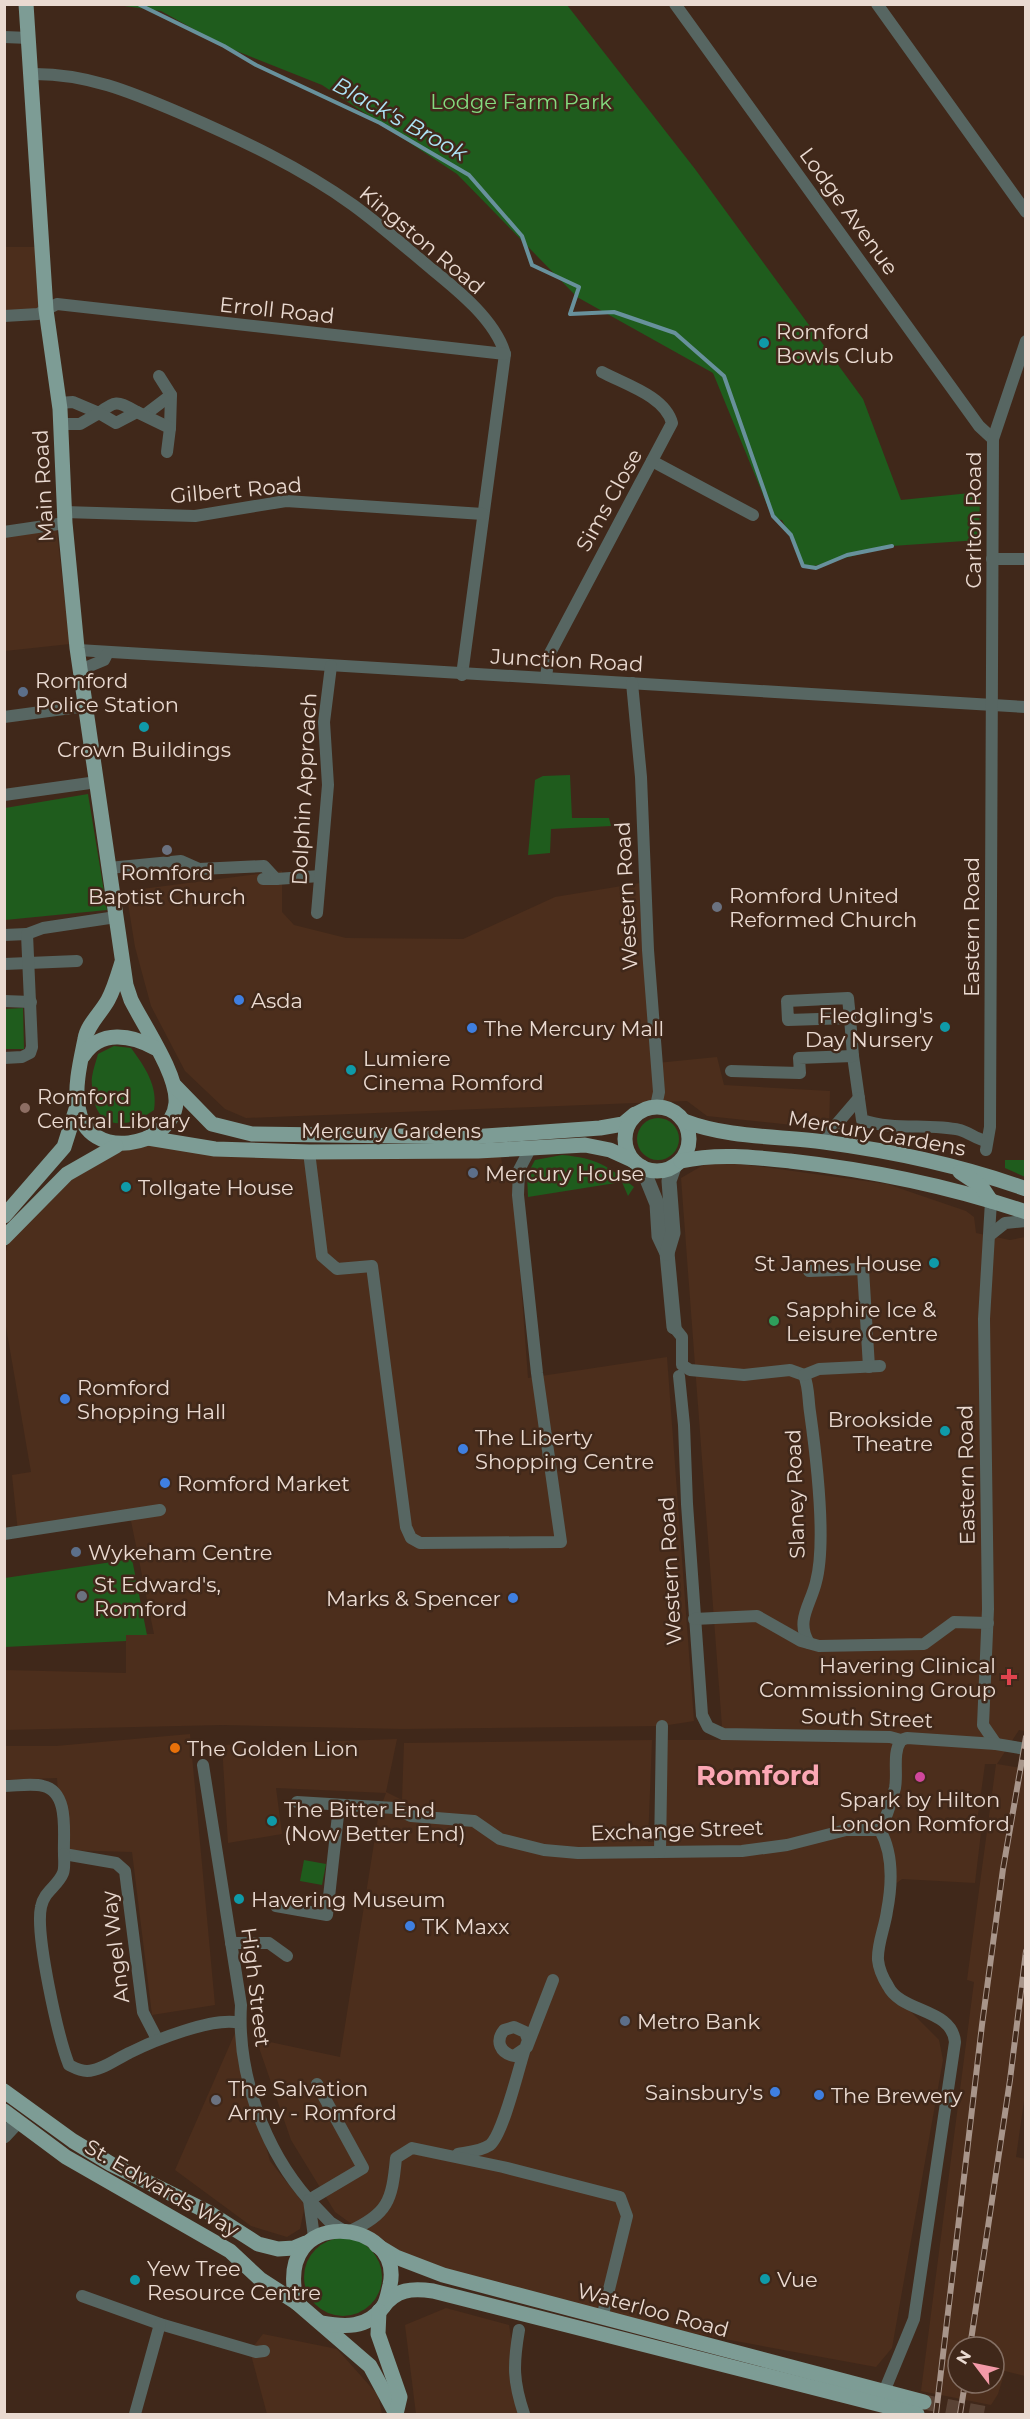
<svg xmlns="http://www.w3.org/2000/svg" width="1030" height="2419" font-family="Montserrat,sans-serif">
<style>
.built{fill:#4c2e1c;fill-rule:evenodd}
.green{fill:#1f5c1d}
.lines{fill:none;stroke-linecap:round;stroke-linejoin:round}
.stream{stroke:#68919c;stroke-width:4}
.primary-tunnel{stroke:#5a4335;stroke-width:15;stroke-dasharray:15 8;stroke-linecap:butt}
.minor{stroke:#576662;stroke-width:12}
.tertiary{stroke:#576662;stroke-width:15}
.primary{stroke:#7d9c95;stroke-width:15}
.rail-casing{stroke:#a8958a;stroke-width:6}
.rail{stroke:#40281a;stroke-width:4;stroke-dasharray:11;stroke-linecap:butt}
.culture-dot{fill:#0f9aa8;stroke:#40281a;stroke-width:2}
.service-dot{fill:#5c6f8a;stroke:#40281a;stroke-width:2}
.worship-dot{fill:#6b7280;stroke:#40281a;stroke-width:2}
.shop-dot{fill:#3f7fe0;stroke:#40281a;stroke-width:2}
.education-dot{fill:#8d6e63;stroke:#40281a;stroke-width:2}
.leisure-dot{fill:#2e9e5b;stroke:#40281a;stroke-width:2}
.health-dot{fill:#e0444e;stroke:#40281a;stroke-width:2}
.food-dot{fill:#e8710a;stroke:#40281a;stroke-width:2}
.hotel-dot{fill:#d1479c;stroke:#40281a;stroke-width:2}
.labels{text-anchor:middle;dominant-baseline:central;stroke-width:5;stroke-linejoin:round;paint-order:stroke}
.park-label{font-size:21px;fill:#84db7f;stroke:#40281a}
.street-label{font-size:21px;fill:#eadad1;stroke:#40281a}
.poi-label{font-size:21px;fill:#eadad1;stroke:#40281a;text-anchor:start}
.water-label{font-size:22px;font-style:italic;fill:#aee4f7;stroke:#40281a}
.district-label{font-size:27px;font-weight:bold;fill:#fba7b4;stroke:#40281a}
</style>
<rect width="100%" height="100%" fill="#40281a"/>
<!-- built -->
<g class="built">
<path d="M5,247H41L46,310L5,316Z"/>
<path d="M56,525L70,644L5,651L4,532Z"/>
<path d="M282,871V912L294,925L346,938L463,939L555,897L646,882L657,1063L717,1057L724,1085L830,1091L829,1129L707,1116L687,1101L246,1118L225,1109L185,1071L151,1006L135,947L126,891Z"/>
<path d="M166,1141L500,1150L503,1170L513,1177L528,1378L667,1357L694,1721L662,1726L403,1729L223,1725L5,1730L4,1670L126,1673V1634H154L131,1521L18,1532L12,1475L31,1472L5,1321V1256L10,1232L43,1196L116,1146Z"/>
<path d="M712,1160L887,1184L966,1211L974,1217L976,1233L1010,1240L1025,1237V1731L1019,1730L997,1764L1026,1769V2087L1016,2157L1026,2159L1025,2376L1005,2371L998,2394L991,2405L921,2391L974,1982L967,1980L996,1764H985L977,1822L982,1824L975,1883L902,1879L889,1889L878,1961L890,1991L939,2040L943,2060L892,2348L876,2367L681,2331L403,2261L335,2212L291,2140L256,2039L340,2057L379,1812L386,1793L276,1788L282,1834L228,1843L222,1745L397,1739L386,1792L402,1800L404,1743L652,1740L648,1842L663,1841L665,1740H723L681,1178ZM958,2347H994V2383H958Z"/>
<path d="M190,1734L215,2005L152,2015L132,1852L62,1850L57,1778L5,1780L4,1746H56Z"/>
<path d="M235,2033L270,2161L305,2205L300,2229L287,2237L251,2226L175,2170Z"/>
<path d="M446,2308L509,2325L523,2414H416L405,2325Z"/>
<path d="M263,2334L337,2349L378,2395L382,2414H267L250,2351Z"/>
</g>
<!-- green -->
<g class="green">
<path d="M117,5H567L695,169L863,399L901,500L980,492L979,540L892,546L806,568L782,520L773,519L713,373L577,297L457,174L322,85L224,46L161,11Z"/>
<path d="M570,775L572,818H609L611,826L551,829L550,853L528,855L535,780L543,776Z"/>
<path d="M88,794L107,910L5,920V808Z"/>
<path d="M23,1008L24,1049H5V1009Z"/>
<path d="M114,1046L131,1048C145,1067 158,1086 154,1110C131,1127 99,1133 93,1096C93,1090 91,1083 92,1077C93,1069 96,1062 98,1054Z"/>
<circle cx="658" cy="1139" r="21"/>
<path d="M562,1155C597,1158 608,1166 634,1187L628,1196L622,1182L528,1197L527,1175L535,1160Z"/>
<path d="M1005,1160H1025V1177L1005,1168Z"/>
<path d="M132,1559L147,1635H126V1641L5,1647V1578Z"/>
<path d="M304,1860L326,1864L322,1885L300,1881Z"/>
<circle cx="343" cy="2277" r="39"/>
</g>
<g class="lines">
<!-- stream -->
<path class="stream" d="M138,4L224,46L256,65L380,123L469,175L522,236L532,265L579,287L570,314L614,312L675,333L724,376L773,516L791,535L803,566L816,568L847,555L892,546"/>
<!-- primary-tunnel -->
<path class="primary-tunnel" d="M924,2402L987,2414"/>
<!-- minor -->
<g class="minor">
<path d="M675,4L979,426L993,439"/>
<path d="M877,4L1026,212"/>
<path d="M4,37L29,38"/>
<path d="M31,74C86,73 131,92 180,113C240,139 300,167 353,205C379,224 403,245 428,266C455,288 495,319 505,354L462,675"/>
<path d="M4,316L38,314L57,304L505,354"/>
<path d="M159,376L171,395L170,428"/>
<path d="M59,403L73,402L99,413C117,399 118,402 137,412"/>
<path d="M146,414L171,395"/>
<path d="M61,424H80L99,413L116,423L137,412L170,428L167,452"/>
<path d="M652,461L753,515"/>
<path d="M64,512L195,516L286,501L483,514"/>
<path d="M4,532L65,523"/>
<path d="M992,559H1026"/>
<path d="M78,650L1026,707"/>
<path d="M80,670L104,660L107,654"/>
<path d="M546,677L549,655L672,423C665,396 624,384 602,372"/>
<path d="M632,683L641,777L648,950L659,1092L656,1106"/>
<path d="M4,717L86,706"/>
<path d="M4,795L97,782"/>
<path d="M109,868L181,861L199,869L264,866L276,879H263"/>
<path d="M276,879L320,876"/>
<path d="M317,913L328,785L324,722L331,666"/>
<path d="M4,935L27,934"/>
<path d="M4,964L77,961"/>
<path d="M848,998L850,1018L788,1020L787,1001Z"/>
<path d="M4,1001L31,1002"/>
<path d="M853,1056L862,1120C894,1131 928,1123 960,1130C970,1133 976,1139 986,1141"/>
<path d="M4,1058L22,1057L30,1053L32,1047L27,934L43,928L116,917"/>
<path d="M731,1071L800,1073L799,1058L853,1056L850,1018"/>
<path d="M827,1142L829,1133L859,1098"/>
<path d="M986,1150L990,1127L993,439L1026,341"/>
<path d="M309,1152L322,1256L337,1269L372,1266L406,1527L411,1538L420,1543L561,1542L537,1373L518,1195L519,1170L530,1149"/>
<path d="M991,1201L984,1319L988,1609L983,1725L996,1744"/>
<path d="M990,1235L1005,1223L1026,1221"/>
<path d="M809,1271L863,1269L869,1367"/>
<path d="M674,1327L682,1337V1365L690,1370L744,1375L790,1370L804,1375"/>
<path d="M804,1375C809,1387 808,1399 810,1412C816,1455 827,1541 816,1582C811,1604 795,1621 809,1643"/>
<path d="M804,1375L819,1369L880,1366"/>
<path d="M679,1376L684,1425L687,1504L702,1715L708,1727L723,1734L890,1737L901,1740L907,1738L996,1744L1026,1749"/>
<path d="M4,1534L160,1510"/>
<path d="M694,1619L757,1616L801,1641L819,1646L924,1644L954,1622L988,1623"/>
<path d="M203,1765L241,2005C237,2074 264,2149 309,2200L363,2168L317,2084"/>
<path d="M4,1786C16,1786 32,1783 43,1786C70,1792 63,1834 64,1854L116,1863L125,1871L143,2012L157,2039"/>
<path d="M297,1802L394,1808L411,1816L474,1821L500,1839L544,1850L578,1853L742,1851L787,1845L846,1830H880"/>
<path d="M880,1830C893,1853 892,1885 887,1911C885,1927 877,1944 878,1960C879,1970 883,1978 888,1986C901,2013 952,2008 955,2042L914,2319L881,2399"/>
<path d="M880,1830C887,1817 891,1803 895,1788C898,1773 892,1754 901,1740"/>
<path d="M660,1852L662,1726"/>
<path d="M64,1854C64,1860 65,1868 63,1873C58,1886 44,1891 41,1907C35,1934 58,2037 69,2065C75,2068 80,2071 87,2071C101,2071 116,2059 129,2053C153,2041 214,2016 240,2023"/>
<path d="M276,1906L327,1915L339,1806"/>
<path d="M231,1943H269L287,1956"/>
<path d="M458,2154C469,2152 481,2151 490,2145C503,2134 518,2071 524,2052L528,2040L525,2032L514,2027L504,2030C495,2041 500,2053 514,2056L527,2047L553,1980"/>
<path d="M348,2232C388,2214 392,2201 396,2158L412,2148L503,2167L620,2197L627,2216L602,2318"/>
<path d="M314,2237L309,2200L330,2222L343,2230"/>
<path d="M82,2296L160,2324L256,2352L264,2351"/>
<path d="M519,2330C513,2365 513,2381 524,2414"/>
<path d="M135,2414L160,2324"/>
</g>
<!-- tertiary -->
<g class="tertiary">
<path d="M642,1167L657,1204L659,1236L667,1253L674,1327"/>
<path d="M667,1253L673,1233L669,1181L674,1167"/>
<path d="M4,2136L17,2122"/>
</g>
<!-- primary -->
<g class="primary">
<path d="M26,4L46,310L60,409L65,523L77,648L126,985L131,1000C144,1026 178,1075 176,1103C172,1147 87,1164 78,1107C74,1087 81,1059 85,1039C87,1025 101,1013 108,1000C114,989 118,975 122,962"/>
<path d="M83,1056C100,1029 132,1035 155,1048"/>
<path d="M174,1085L212,1124L252,1134L471,1137L600,1128L623,1124L635,1114"/>
<circle cx="657" cy="1139" r="32"/>
<path d="M684,1121C728,1138 778,1136 824,1142C892,1151 962,1166 1026,1189"/>
<path d="M148,1138L215,1149L309,1152L478,1151L585,1145L610,1150L632,1160"/>
<path d="M681,1161C717,1153 753,1157 790,1161C870,1170 949,1186 1026,1212"/>
<path d="M960,1172L981,1186L991,1201"/>
<path d="M4,1216L64,1147L77,1106"/>
<path d="M4,1238L67,1174L116,1146"/>
<path d="M4,2091L73,2141L111,2164L208,2212L258,2244L278,2249L294,2248L306,2243"/>
<path d="M4,2111L66,2157L230,2251L260,2279L297,2303L370,2366L396,2414"/>
<path d="M376,2245L396,2257L443,2275L924,2402"/>
<path d="M297,2303C271,2203 405,2218 390,2285C388,2293 387,2301 383,2307C367,2329 344,2327 321,2323"/>
<path d="M383,2307C396,2289 412,2288 433,2291L917,2414"/>
<path d="M379,2311L378,2334L400,2397L396,2414"/>
</g>
<defs>
<g id="rail">
<path d="M970,2347L1010,2080L1026,1951"/>
<path d="M936,2414L982,2025L1003,1869L1026,1737"/>
<path d="M960,2414L965,2383"/>
</g>
</defs>
<!-- rail casing -->
<use href="#rail" class="rail-casing"/>
<!-- rail -->
<use href="#rail" class="rail"/>
</g>
<!-- markers -->
<g class="culture-dot">
<circle cx="764" cy="343" r="6"/>
<circle cx="144" cy="727" r="6"/>
<circle cx="945" cy="1027" r="6"/>
<circle cx="351" cy="1070" r="6"/>
<circle cx="126" cy="1187" r="6"/>
<circle cx="934" cy="1263" r="6"/>
<circle cx="945" cy="1431" r="6"/>
<circle cx="272" cy="1821" r="6"/>
<circle cx="239" cy="1899" r="6"/>
<circle cx="765" cy="2279" r="6"/>
<circle cx="135" cy="2280" r="6"/>
</g>
<g class="service-dot">
<circle cx="23" cy="692" r="6"/>
<circle cx="473" cy="1173" r="6"/>
<circle cx="76" cy="1552" r="6"/>
<circle cx="625" cy="2021" r="6"/>
</g>
<g class="worship-dot">
<circle cx="167" cy="850" r="6"/>
<circle cx="717" cy="907" r="6"/>
<circle cx="82" cy="1596" r="6"/>
<circle cx="216" cy="2100" r="6"/>
</g>
<g class="shop-dot">
<circle cx="239" cy="1000" r="6"/>
<circle cx="472" cy="1028" r="6"/>
<circle cx="65" cy="1399" r="6"/>
<circle cx="463" cy="1449" r="6"/>
<circle cx="165" cy="1483" r="6"/>
<circle cx="513" cy="1598" r="6"/>
<circle cx="410" cy="1926" r="6"/>
<circle cx="775" cy="2092" r="6"/>
<circle cx="819" cy="2095" r="6"/>
</g>
<circle class="education-dot" cx="25" cy="1108" r="6"/>
<circle class="leisure-dot" cx="774" cy="1321" r="6"/>
<path class="health-dot" d="M1006 1668h6v6h6v6h-6v6h-6v-6h-6v-6h6z"/>
<circle class="food-dot" cx="175" cy="1748" r="6"/>
<circle class="hotel-dot" cx="920" cy="1777" r="6"/>
<g class="labels">
<!-- park labels -->
<g class="park-label">
<text x="521" y="101">Lodge Farm Park</text>
</g>
<!-- street labels -->
<g class="street-label">
<text transform="translate(849 211) rotate(54)">Lodge Avenue</text>
<text transform="translate(422 240) rotate(40)">Kingston Road</text>
<text transform="translate(277 310) rotate(6)">Erroll Road</text>
<text transform="translate(43 486) rotate(-93)">Main Road</text>
<text transform="translate(236 490) rotate(-5)">Gilbert Road</text>
<text transform="translate(609 500) rotate(-61)">Sims Close</text>
<text transform="translate(973 520) rotate(-90)">Carlton Road</text>
<text transform="translate(567 660) rotate(3)">Junction Road</text>
<text transform="translate(304 789) rotate(-87)">Dolphin Approach</text>
<text transform="translate(626 896) rotate(-93)">Western Road</text>
<text transform="translate(971 927) rotate(-90)">Eastern Road</text>
<text x="391" y="1130">Mercury Gardens</text>
<text transform="translate(877 1133) rotate(10)">Mercury Gardens</text>
<text transform="translate(966 1475) rotate(-91)">Eastern Road</text>
<text transform="translate(795 1494) rotate(-92)">Slaney Road</text>
<text transform="translate(670 1571) rotate(-93)">Western Road</text>
<text transform="translate(867 1718) rotate(2)">South Street</text>
<text transform="translate(677 1830) rotate(-2)">Exchange Street</text>
<text transform="translate(115 1947) rotate(-97)">Angel Way</text>
<text transform="translate(256 1987) rotate(83)">High Street</text>
<text transform="translate(162 2188) rotate(30)">St. Edwards Way</text>
<text transform="translate(653 2310) rotate(15)">Waterloo Road</text>
</g>
<!-- poi labels -->
<g class="poi-label">
<text x="776" y="331">Romford<tspan x="776" dy="24">Bowls Club</tspan></text>
<text x="35" y="680">Romford<tspan x="35" dy="24">Police Station</tspan></text>
<text x="144" y="749" text-anchor="middle">Crown Buildings</text>
<text x="167" y="872" text-anchor="middle">Romford<tspan x="167" dy="24">Baptist Church</tspan></text>
<text x="729" y="895">Romford United<tspan x="729" dy="24">Reformed Church</tspan></text>
<text x="251" y="1000">Asda</text>
<text x="933" y="1015" text-anchor="end">Fledgling's<tspan x="933" dy="24">Day Nursery</tspan></text>
<text x="484" y="1028">The Mercury Mall</text>
<text x="363" y="1058">Lumiere<tspan x="363" dy="24">Cinema Romford</tspan></text>
<text x="37" y="1096">Romford<tspan x="37" dy="24">Central Library</tspan></text>
<text x="485" y="1173">Mercury House</text>
<text x="138" y="1187">Tollgate House</text>
<text x="922" y="1263" text-anchor="end">St James House</text>
<text x="786" y="1309">Sapphire Ice &amp;<tspan x="786" dy="24">Leisure Centre</tspan></text>
<text x="77" y="1387">Romford<tspan x="77" dy="24">Shopping Hall</tspan></text>
<text x="933" y="1419" text-anchor="end">Brookside<tspan x="933" dy="24">Theatre</tspan></text>
<text x="475" y="1437">The Liberty<tspan x="475" dy="24">Shopping Centre</tspan></text>
<text x="177" y="1483">Romford Market</text>
<text x="88" y="1552">Wykeham Centre</text>
<text x="94" y="1584">St Edward's,<tspan x="94" dy="24">Romford</tspan></text>
<text x="501" y="1598" text-anchor="end">Marks &amp; Spencer</text>
<text x="996" y="1665" text-anchor="end">Havering Clinical<tspan x="996" dy="24">Commissioning Group</tspan></text>
<text x="187" y="1748">The Golden Lion</text>
<text x="920" y="1799" text-anchor="middle">Spark by Hilton<tspan x="920" dy="24">London Romford</tspan></text>
<text x="284" y="1809">The Bitter End<tspan x="284" dy="24">(Now Better End)</tspan></text>
<text x="251" y="1899">Havering Museum</text>
<text x="422" y="1926">TK Maxx</text>
<text x="637" y="2021">Metro Bank</text>
<text x="228" y="2088">The Salvation<tspan x="228" dy="24">Army - Romford</tspan></text>
<text x="763" y="2092" text-anchor="end">Sainsbury's</text>
<text x="831" y="2095">The Brewery</text>
<text x="147" y="2268">Yew Tree<tspan x="147" dy="24">Resource Centre</tspan></text>
<text x="777" y="2279">Vue</text>
</g>
<!-- water labels -->
<g class="water-label">
<text transform="translate(400 119) rotate(29)">Black's Brook</text>
</g>
<!-- district labels -->
<g class="district-label">
<text x="758" y="1775">Romford</text>
</g>
</g>
<!-- border -->
<rect width="1030" height="2419" fill="none" stroke="#eadad1" stroke-width="12"/>
<!-- north arrow -->
<g transform="translate(976 2365) rotate(302)"><circle r="28" fill="#40281a" stroke="#846f63" stroke-width="1.5"/>
<path d="M0-4.5L10 22L0 15L-10 22Z" fill="#f39aa8"/>
<text y="-9" font-size="16" font-weight="bold" text-anchor="middle" fill="#eadad1">N</text>
</g>
</svg>
